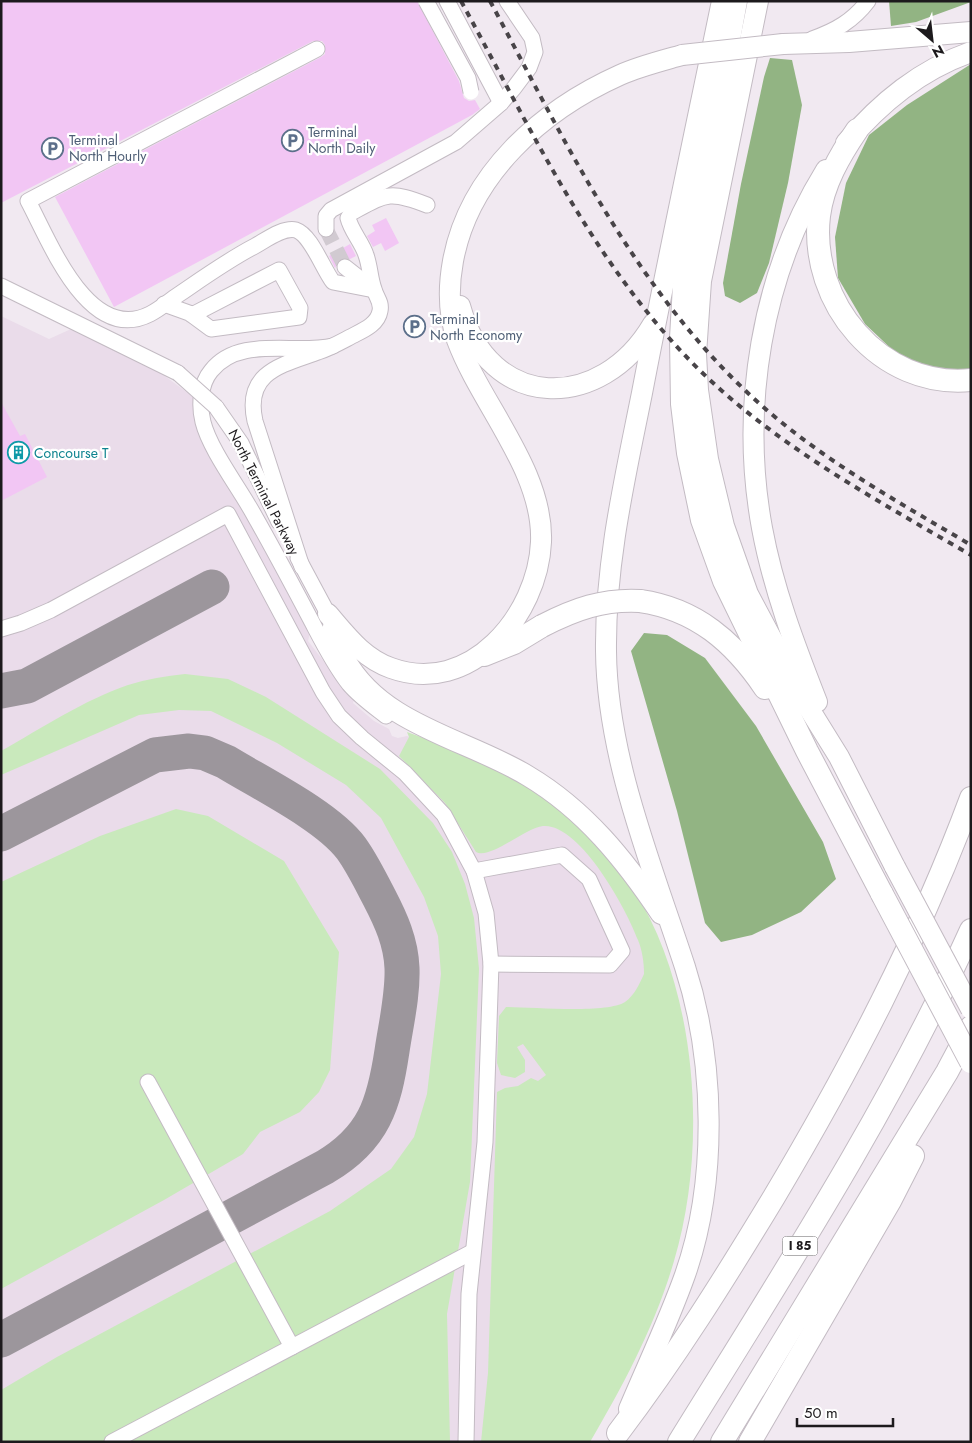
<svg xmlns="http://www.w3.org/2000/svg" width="972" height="1443" font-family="Jost,sans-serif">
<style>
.built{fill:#eadcea}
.green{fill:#c9e9bc}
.forest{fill:#92b483}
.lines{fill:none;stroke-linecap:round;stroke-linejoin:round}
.taxiway{stroke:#9c969c;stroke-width:35}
.building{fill:#f2c6f4}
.minor-tunnel{stroke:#d1cad1;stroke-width:15;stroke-dasharray:15 8;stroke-linecap:butt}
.minor-casing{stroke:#c3bbc3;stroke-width:17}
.major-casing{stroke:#c3bbc3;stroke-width:22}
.highway-casing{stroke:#c3bbc3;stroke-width:24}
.minor{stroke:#fff;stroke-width:15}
.major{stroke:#fff;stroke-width:20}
.highway{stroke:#fff;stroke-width:22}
.rail{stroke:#484448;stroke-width:4;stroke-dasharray:6 6;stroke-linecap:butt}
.minor-bridge-casing{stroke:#c3bbc3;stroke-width:17;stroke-linecap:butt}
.major-bridge-casing{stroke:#c3bbc3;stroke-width:22;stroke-linecap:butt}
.highway-bridge-casing{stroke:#c3bbc3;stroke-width:24;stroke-linecap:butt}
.minor-bridge{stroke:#fff;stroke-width:15}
.major-bridge{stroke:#fff;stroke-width:20}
.highway-bridge{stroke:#fff;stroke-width:22}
.labels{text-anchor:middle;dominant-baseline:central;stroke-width:4.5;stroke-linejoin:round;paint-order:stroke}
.shield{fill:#fff;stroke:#615f61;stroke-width:1}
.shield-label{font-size:12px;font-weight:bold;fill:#1d1a1d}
.service-label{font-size:14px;fill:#4e5e75;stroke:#fff;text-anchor:start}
.culture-label{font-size:14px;fill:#0d838f;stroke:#fff;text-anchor:start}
.street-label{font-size:14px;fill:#1d1a1d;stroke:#fff}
</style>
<rect width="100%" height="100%" fill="#f1e9f1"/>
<!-- built -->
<path class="built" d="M1,316L49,339L71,329L158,371L196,399L203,438L310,632L308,641L354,700L353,703L374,721L389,729L392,736L398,738L407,736L458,756L566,817L654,939L583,1442H1Z"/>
<!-- green -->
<g class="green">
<path d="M185,674L228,679L266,697L380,769L433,823L452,852L465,884L474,918L479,969L470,1182L447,1314L450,1442H1V1390L57,1357L330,1211L391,1169L414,1137L427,1094L441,974L438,936L424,897L381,818L346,785L277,743L211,711L179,710L139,715L1,775V751C42,728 84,700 128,685C147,679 166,676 185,674Z"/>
<path d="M407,732C467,753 527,779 576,820C586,829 595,843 604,853C614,865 626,877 634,890C698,991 708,1148 674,1261C655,1326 624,1384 590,1442H481L488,1373L497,1092L505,1088L518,1086L531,1078L538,1081L546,1075L523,1044L517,1047L525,1060V1072L515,1078L501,1075L497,1063L499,1016L506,1007C532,1007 606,1014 625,1002C634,996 640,983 644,974C644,962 642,950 638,940C627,910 580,823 543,826C525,828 490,860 476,852L445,803L399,756L409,737Z"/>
<path d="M176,809L208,816L284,861L339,952L330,1070L319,1092L300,1112L260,1132L243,1154L164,1200L1,1289V882L100,836Z"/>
</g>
<!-- forest -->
<g class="forest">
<path d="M889,1H971V2L916,22L891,26Z"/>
<path d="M770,58L792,60L802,105L788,183L769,263L757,293L740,303L725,296L723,283L741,184L764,77Z"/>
<path d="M971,64V373L939,371L900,357L865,324L838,278L835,237L846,183L869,135L907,105Z"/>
<path d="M644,633L667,635L705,658L756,726L823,842L836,879L801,912L752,935L721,942L705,923L677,811L631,651Z"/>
</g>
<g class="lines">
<!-- taxiway -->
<g class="taxiway">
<path d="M1,691L27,686L212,587"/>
<path d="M1,834L155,755L189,751L205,753L226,762C262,784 327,816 351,848C362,863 370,880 379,897C391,920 401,942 402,968C403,995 396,1024 392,1051C384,1104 374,1138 325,1167L1,1340"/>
</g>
</g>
<!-- building -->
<g class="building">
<path d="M1,1H417L459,81L464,98L469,101L475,100L480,109L472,115L114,307L55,197L321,57L325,54V45L322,41H313L1,203Z"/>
<path d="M386,218L399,243L385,251L381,243L373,247L367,236L375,231L372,225Z"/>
<path d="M350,244L356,256L350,259H341L335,268L329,256Z"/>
<path d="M1,402L20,436L25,434L47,477L1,501Z"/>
</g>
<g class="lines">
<!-- minor-tunnel -->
<path class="minor-tunnel" d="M326,229L345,267"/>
<defs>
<g id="minor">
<path d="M447,1L501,103"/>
<path d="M812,39C835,31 853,21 868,1"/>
<path d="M317,49L28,201C50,242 89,345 150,314C160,309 169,301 178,295C203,278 228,260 255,246C266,240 283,227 296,230C311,235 323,269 333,282L374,290"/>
<path d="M326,229V216L331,210L456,142L501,103L514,88L529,68L535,52L532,38L507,1"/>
<path d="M345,267L373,289"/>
<path d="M1,286L178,373"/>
<path d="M164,304L189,313L192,315L211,329L299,317L300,308L279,270L192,315"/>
<path d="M333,346C294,355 239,335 211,371C200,384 199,406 203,422C210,450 240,489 254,515C274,550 293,586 312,622C323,643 334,665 349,684C359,696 373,706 386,716"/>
<path d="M216,407L241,443L279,522"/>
<path d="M298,558L328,614"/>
<path d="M302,567L255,421C244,372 282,365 318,352C331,348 344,340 356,334C366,329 378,323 380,311C382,302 376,297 374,289C370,278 370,266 366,255C362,242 351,231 348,218L351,213C386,194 389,190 427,205"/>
<path d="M1,629L21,623L51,610L228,514L323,692L339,716L362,738L405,773L444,815L474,871L486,913L491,964L485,1142L469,1294L466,1442"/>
<path d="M474,871L562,855L589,879L622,951L610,965L491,964"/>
<path d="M148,1082L292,1347"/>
<path d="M112,1442L472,1252"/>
</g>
<g id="major">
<path d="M758,1L701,281L696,354L698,390L708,459L724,526L748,594L808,707L839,757L895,867"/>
<path d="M783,44L849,42L971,32"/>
<path d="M846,143C881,102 920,70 971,52"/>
<path d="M460,306C489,412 601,413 653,324"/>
<path d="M328,614C347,636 363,658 391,668C470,697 538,615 541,542C544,471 481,405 457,340C448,313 448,288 453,261C469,174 542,110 620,75C640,66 661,61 682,55"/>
<path d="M333,627C337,638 340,649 345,659C382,726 468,739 528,776C585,810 625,860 661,914"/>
<path d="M817,702C795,646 773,588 762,528C740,408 761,275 826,170"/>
<path d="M629,1409C648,1364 669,1320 685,1275C718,1181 715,1060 685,967C652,866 607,758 606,651C605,563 625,478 642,393C667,262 695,132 722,1"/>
</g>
<g id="highway">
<path d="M736,1L684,285L681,338L682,404L688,453L702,520L724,581L807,751L882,894"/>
<path d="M857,130C840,155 823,184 819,216C809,302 880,389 971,380"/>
<path d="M640,601C696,609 734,642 765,688"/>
<path d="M484,655L514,643L542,626"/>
<path d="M618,1433C675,1358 725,1278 774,1197C850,1069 919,938 971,798"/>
<path d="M679,1442C783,1274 890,1109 971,930"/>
<path d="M722,1442L947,1072L971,1027"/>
<path d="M750,1442L890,1201L913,1156"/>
</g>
</defs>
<!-- minor casing -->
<use href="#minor" class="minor-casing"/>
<!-- major casing -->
<use href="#major" class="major-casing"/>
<!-- highway casing -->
<use href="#highway" class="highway-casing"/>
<!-- minor -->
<use href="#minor" class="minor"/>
<!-- major -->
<use href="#major" class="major"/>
<!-- highway -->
<use href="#highway" class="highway"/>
<!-- rail -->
<g class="rail">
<path d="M461,1C536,138 603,286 722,391C797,457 885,505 971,555"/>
<path d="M490,1C570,150 642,306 775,417C835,467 903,505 971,545"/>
</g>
<defs>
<g id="minor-bridge">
<path d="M426,1L468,78L471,92"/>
<path d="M178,373L216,407"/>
</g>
<g id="major-bridge">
<path d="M682,55L783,44"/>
<path d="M895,867L971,1009"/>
</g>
<g id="highway-bridge">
<path d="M542,626C575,609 603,599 640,601"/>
<path d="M882,894L971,1062"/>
</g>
</defs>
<!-- minor-bridge casing -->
<use href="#minor-bridge" class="minor-bridge-casing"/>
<!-- major-bridge casing -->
<use href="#major-bridge" class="major-bridge-casing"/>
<!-- highway-bridge casing -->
<use href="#highway-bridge" class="highway-bridge-casing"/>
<!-- minor-bridge -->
<use href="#minor-bridge" class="minor-bridge"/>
<!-- major-bridge -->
<use href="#major-bridge" class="major-bridge"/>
<!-- highway-bridge -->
<use href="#highway-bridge" class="highway-bridge"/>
</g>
<!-- icons -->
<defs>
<symbol id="parking-ring" viewBox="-11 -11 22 22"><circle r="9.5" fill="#fff" stroke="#5c6f8a" stroke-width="1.5"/><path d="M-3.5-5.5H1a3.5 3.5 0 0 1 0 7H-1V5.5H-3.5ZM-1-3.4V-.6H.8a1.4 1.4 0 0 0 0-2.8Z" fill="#5c6f8a"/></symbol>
<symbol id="building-ring" viewBox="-11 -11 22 22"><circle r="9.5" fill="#fff" stroke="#0f9aa8" stroke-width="1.5"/><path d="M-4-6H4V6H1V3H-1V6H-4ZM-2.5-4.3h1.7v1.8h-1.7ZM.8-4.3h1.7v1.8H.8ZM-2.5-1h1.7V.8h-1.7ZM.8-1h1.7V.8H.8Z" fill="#0f9aa8"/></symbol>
</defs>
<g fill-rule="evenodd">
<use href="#parking-ring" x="280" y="128" width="25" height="25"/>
<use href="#parking-ring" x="40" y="136" width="25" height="25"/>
<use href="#parking-ring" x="402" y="314" width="25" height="25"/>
<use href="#building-ring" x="6" y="440" width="25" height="25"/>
</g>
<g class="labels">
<!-- shield labels -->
<rect class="shield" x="782.5" y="1236.5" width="35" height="19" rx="4"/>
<g class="shield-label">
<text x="800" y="1246">I 85</text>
</g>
<!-- service labels -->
<g class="service-label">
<text x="308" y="132">Terminal<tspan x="308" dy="16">North Daily</tspan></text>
<text x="69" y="140">Terminal<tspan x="69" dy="16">North Hourly</tspan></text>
<text x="430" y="319">Terminal<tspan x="430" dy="16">North Economy</tspan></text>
</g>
<!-- culture labels -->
<g class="culture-label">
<text x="34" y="453">Concourse T</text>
</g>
<!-- street labels -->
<g class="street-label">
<text transform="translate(264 492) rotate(63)">North Terminal Parkway</text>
</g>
</g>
<!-- border -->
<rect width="972" height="1443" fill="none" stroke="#1d1a1d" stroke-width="5"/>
<!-- north arrow -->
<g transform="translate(932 40) rotate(152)" stroke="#ffffff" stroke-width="4" paint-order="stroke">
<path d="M0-4L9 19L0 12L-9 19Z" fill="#1d1a1d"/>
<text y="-8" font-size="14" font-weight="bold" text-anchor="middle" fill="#1d1a1d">N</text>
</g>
<!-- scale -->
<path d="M797 1418v8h96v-8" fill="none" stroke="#1d1a1d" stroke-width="2.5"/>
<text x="804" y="1418" font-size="15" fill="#1d1a1d" stroke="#ffffff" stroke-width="4" paint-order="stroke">50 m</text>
</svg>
